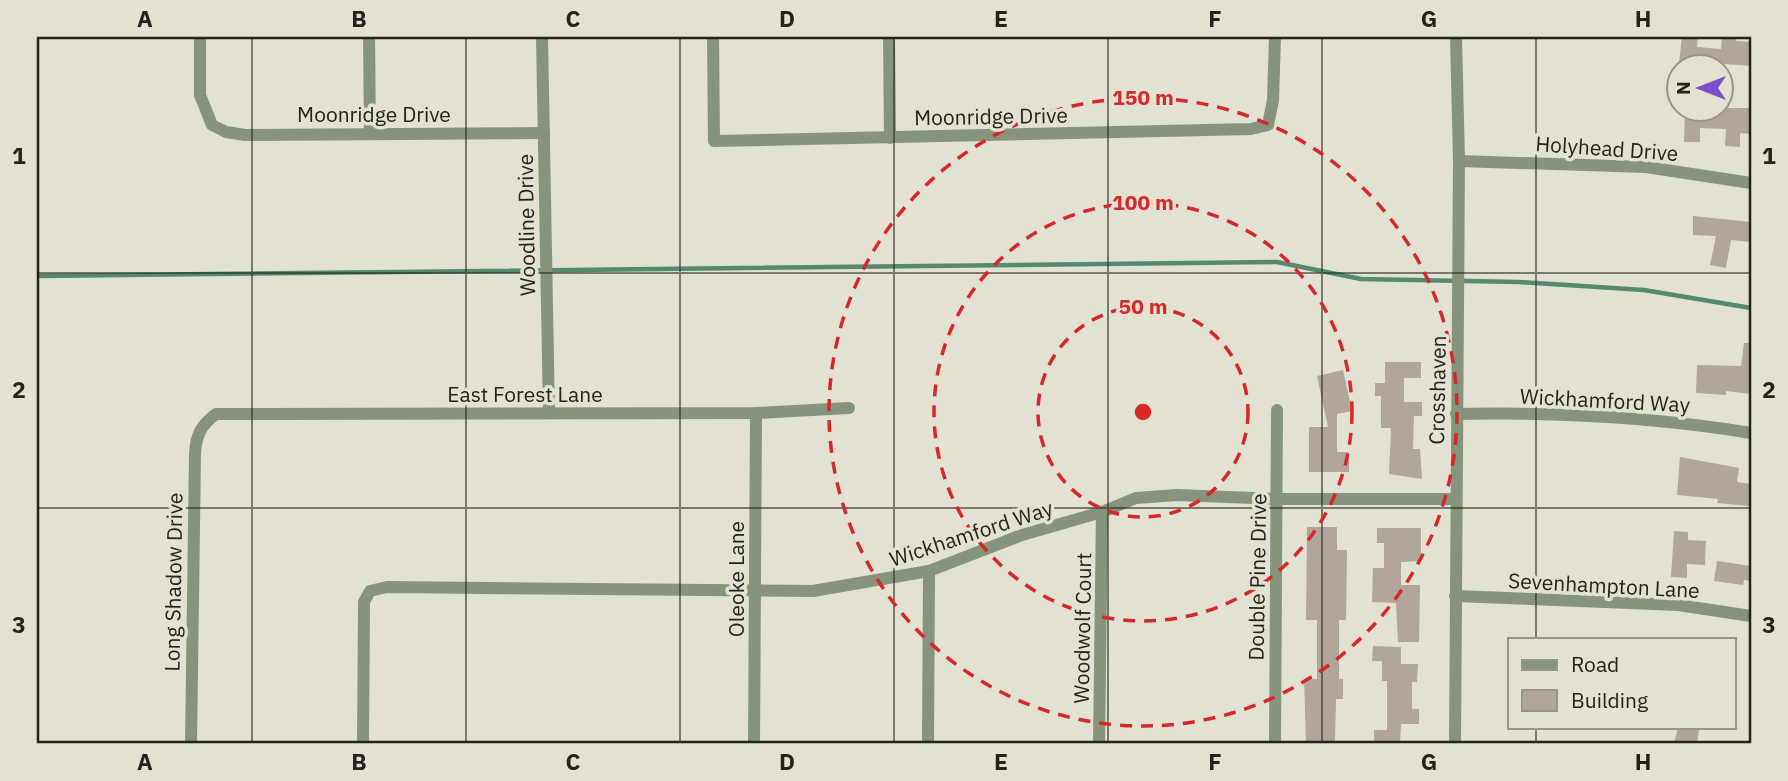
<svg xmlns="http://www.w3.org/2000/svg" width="1788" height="781" font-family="'IBM Plex Sans',sans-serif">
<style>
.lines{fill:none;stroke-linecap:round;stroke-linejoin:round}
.stream{stroke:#558a71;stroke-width:4.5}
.building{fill:#b1a69b}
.minor{stroke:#85947a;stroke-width:12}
.grid{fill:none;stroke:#23221c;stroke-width:2;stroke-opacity:0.55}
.ring{fill:none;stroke:#d62828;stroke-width:3.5;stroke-dasharray:12 9}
.labels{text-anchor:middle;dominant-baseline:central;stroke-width:7;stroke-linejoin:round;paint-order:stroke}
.street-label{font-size:21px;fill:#23221c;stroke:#e3e1d2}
.centre{fill:#d62828;stroke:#e3e1d2;stroke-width:3.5}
.ring-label{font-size:21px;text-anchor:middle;font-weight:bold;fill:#d62828;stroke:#e3e1d2;stroke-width:7;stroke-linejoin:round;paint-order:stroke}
.neatline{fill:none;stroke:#23221c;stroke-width:2.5}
.grid-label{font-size:23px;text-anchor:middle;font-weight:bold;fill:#23221c}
</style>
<rect width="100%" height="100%" fill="#e3e1d2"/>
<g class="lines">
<!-- stream -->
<path class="stream" d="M37,276L1277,262L1361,279L1519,282L1644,290L1751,308"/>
</g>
<!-- building -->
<g class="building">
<path d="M1682,37H1698L1697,47L1721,49L1722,37H1736V41L1751,42V66L1712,63V66H1699L1679,63Z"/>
<path d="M1685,108H1751V134L1740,133V147L1725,146L1726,129L1700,128V142H1684Z"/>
<path d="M1693,216L1751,222V242L1731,240L1726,268L1710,265L1716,236L1693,235Z"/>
<path d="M1744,343H1751V394L1726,391V395L1696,393L1697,365L1741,366Z"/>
<path d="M1385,362H1421V378H1404V402H1422V416H1414L1413,449H1420L1422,479L1389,474L1391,428H1381V396H1375V383H1385Z"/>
<path d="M1343,370L1352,411L1337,414V452H1349V472H1309V427H1328L1317,376Z"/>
<path d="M1680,457L1739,468L1737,482L1751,484L1749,506L1717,503L1718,499L1677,495Z"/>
<path d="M1307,527H1337V550H1347L1346,620H1339V679H1343V699H1336L1335,744L1306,742L1304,679H1317V620H1306Z"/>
<path d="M1377,528H1421V561L1401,562V585H1420L1419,642H1398L1396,603L1372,602L1373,568H1384V543H1377Z"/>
<path d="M1674,531L1688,532V540L1706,541L1705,565L1687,564V578L1671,577Z"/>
<path d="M1717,561L1751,566V581L1744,580L1743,585L1714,581Z"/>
<path d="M1373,646L1401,647V664H1418L1417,682H1412V709H1419V724H1401L1400,744L1374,741V730H1387V681H1382V661H1372Z"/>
<path d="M1678,727L1699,730L1697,744H1674Z"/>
</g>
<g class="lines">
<!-- minor -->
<g class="minor">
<path d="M200,37V95L212,125L226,132L245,135L544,133"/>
<path d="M369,37L370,133"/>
<path d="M542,37L549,413"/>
<path d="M713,37L714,141L1251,129L1268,125L1273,100L1275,37"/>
<path d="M889,37L890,138"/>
<path d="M1459,161L1646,167L1751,183"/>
<path d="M1456,414C1556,412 1653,417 1751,433"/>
<path d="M1455,596L1678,605L1751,616"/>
<path d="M191,744L195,454C196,435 201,425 216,414L756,413L849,408"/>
<path d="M363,744L364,602L370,591L387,587L813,591L929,571L1022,535L1102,512L1136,498L1177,495L1277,499H1455"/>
<path d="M754,744L756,413"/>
<path d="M928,744L929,571"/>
<path d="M1099,744L1102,512"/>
<path d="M1275,744L1277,410"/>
<path d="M1455,744L1459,161L1456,37"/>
</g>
</g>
<!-- grid -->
<path class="grid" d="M252,37V744M466,37V744M680,37V744M894,37V744M1108,37V744M1322,37V744M1536,37V639M37,273H1751M37,508H1751M1536,727V744"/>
<!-- distance rings -->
<g class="ring">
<circle cx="1143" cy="412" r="105"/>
<circle cx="1143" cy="412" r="209"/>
<circle cx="1143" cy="412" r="314"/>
</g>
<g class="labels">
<!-- street labels -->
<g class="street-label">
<text x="374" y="114">Moonridge Drive</text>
<text transform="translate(991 116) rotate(-1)">Moonridge Drive</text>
<text transform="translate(1607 148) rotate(4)">Holyhead Drive</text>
<text transform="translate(526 225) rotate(-91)">Woodline Drive</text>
<text transform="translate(1437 390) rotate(-89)">Crosshaven</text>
<text x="525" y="394">East Forest Lane</text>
<text transform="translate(1605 400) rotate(3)">Wickhamford Way</text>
<text transform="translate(971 533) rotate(-18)">Wickhamford Way</text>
<text transform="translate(1257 577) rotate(-89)">Double Pine Drive</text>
<text transform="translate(736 579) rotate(-90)">Oleoke Lane</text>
<text transform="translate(173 582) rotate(-89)">Long Shadow Drive</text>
<text transform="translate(1604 585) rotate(3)">Sevenhampton Lane</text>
<text transform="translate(1082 628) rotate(-89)">Woodwolf Court</text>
</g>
</g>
<circle cx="1143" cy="412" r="10" class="centre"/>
<g class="ring-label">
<text x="1143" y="105">150 m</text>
<text x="1143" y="210">100 m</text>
<text x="1143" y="314">50 m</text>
</g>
<!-- border -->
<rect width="1788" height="781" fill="none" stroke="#e3e1d2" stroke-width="77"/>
<!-- legend -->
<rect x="1508" y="638" width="228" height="91" fill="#e3e1d2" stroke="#969589" stroke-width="2"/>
<rect x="1522" y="660" width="35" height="10" fill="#85947a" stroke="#969589" stroke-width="2"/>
<text x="1571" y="672" font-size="21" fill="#23221c">Road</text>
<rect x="1522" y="690" width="35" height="21" fill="#b1a69b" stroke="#969589" stroke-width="2"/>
<text x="1571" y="708" font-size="21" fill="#23221c">Building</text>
<!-- north arrow -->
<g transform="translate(1700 88) rotate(270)"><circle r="33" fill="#e3e1d2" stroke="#969589" stroke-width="2"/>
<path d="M0-5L12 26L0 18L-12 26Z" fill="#7a50c9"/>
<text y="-10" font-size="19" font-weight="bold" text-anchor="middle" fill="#23221c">N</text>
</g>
<rect x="38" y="38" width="1712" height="704" class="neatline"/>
<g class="grid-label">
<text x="145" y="27">A</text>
<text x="359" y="27">B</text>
<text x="573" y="27">C</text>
<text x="787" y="27">D</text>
<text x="1001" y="27">E</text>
<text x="1215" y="27">F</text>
<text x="1429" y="27">G</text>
<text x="1643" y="27">H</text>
<text x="19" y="164">1</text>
<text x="1769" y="164">1</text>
<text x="19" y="398">2</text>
<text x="1769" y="398">2</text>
<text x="19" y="633">3</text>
<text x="1769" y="633">3</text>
<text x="145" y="770">A</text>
<text x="359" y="770">B</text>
<text x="573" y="770">C</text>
<text x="787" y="770">D</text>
<text x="1001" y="770">E</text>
<text x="1215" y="770">F</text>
<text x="1429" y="770">G</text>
<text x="1643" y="770">H</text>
</g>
</svg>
